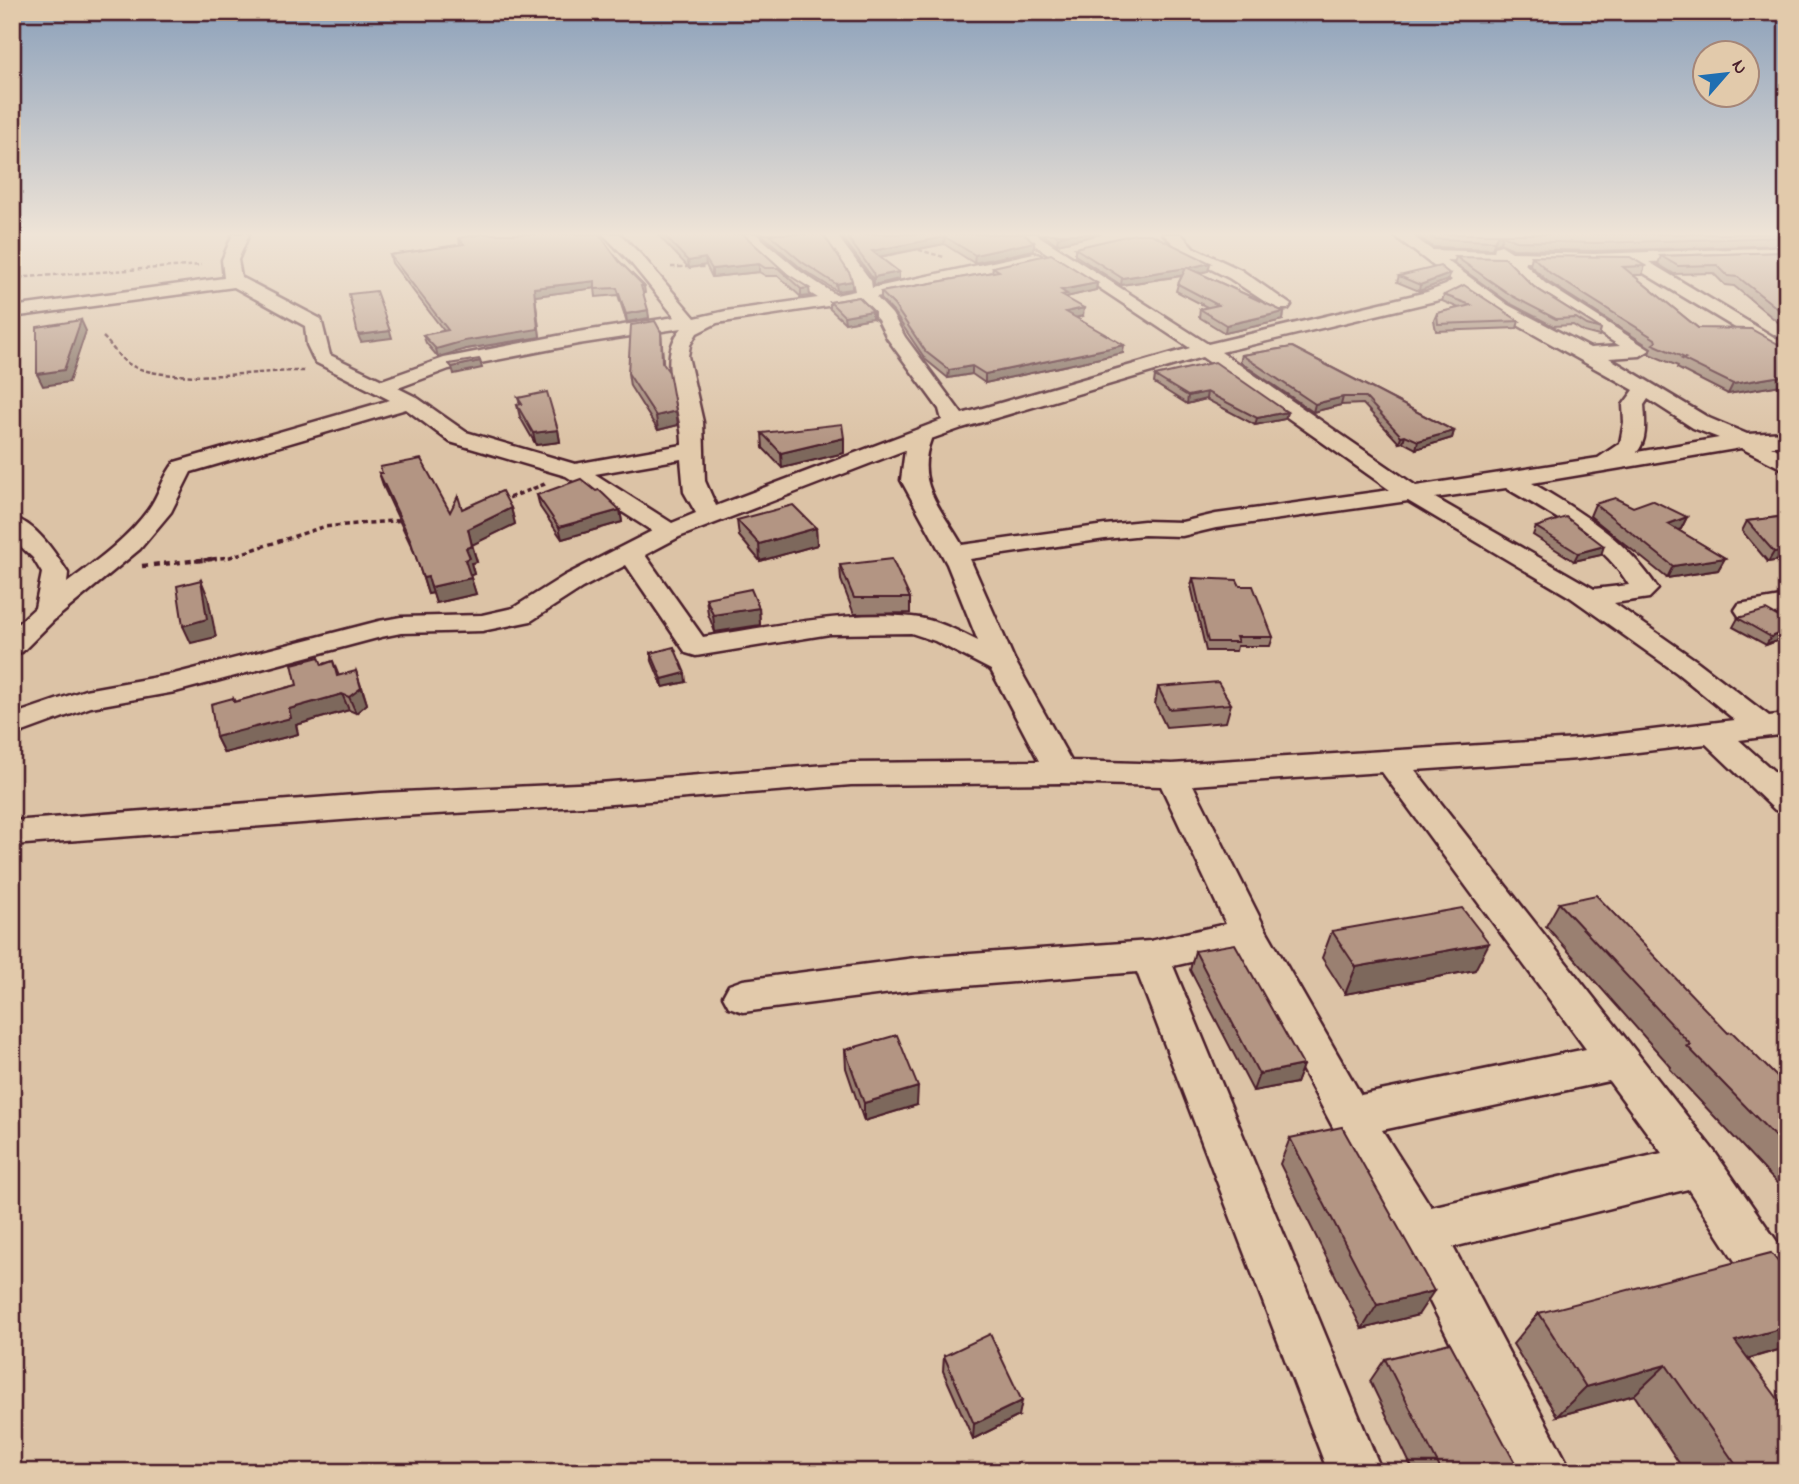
<svg xmlns="http://www.w3.org/2000/svg" width="1799" height="1484" font-family="'Indie Flower',sans-serif">
<style>
.lines{fill:none;stroke-linecap:round;stroke-linejoin:round}
.minor-casing{stroke:#4a1f2b;stroke-width:5}
.path-far2{stroke:#4a1f2b;stroke-width:2.5;stroke-dasharray:4.5 2.5;stroke-linecap:butt}
.path-far1{stroke:#4a1f2b;stroke-width:3.5;stroke-dasharray:5 3.5;stroke-linecap:butt}
.path{stroke:#4a1f2b;stroke-width:4.5;stroke-dasharray:6 5;stroke-linecap:butt}
.minor{fill:#e2caab;fill-rule:evenodd}
.wall{fill:#9a8071;stroke:#4a1f2b;stroke-width:2}
.shaded-wall{fill:#7d685c;stroke:#4a1f2b;stroke-width:2}
.building{fill:#b39583;stroke:#4a1f2b;stroke-width:2}
</style>
<rect width="100%" height="100%" fill="#dcc3a6"/>
<filter id="ink" filterUnits="userSpaceOnUse"><feTurbulence type="fractalNoise" baseFrequency=".0143" numOctaves="2"/><feDisplacementMap in="SourceGraphic" scale="14" xChannelSelector="R" yChannelSelector="G"/><feConvolveMatrix kernelMatrix="1 2 1 2 8 2 1 2 1" color-interpolation-filters="sRGB"/></filter>
<g filter="url(#ink)">
<g class="lines">
<defs>
<g id="minor">
<path d="M233,234H249L238,260L241,277L321,319L330,355L382,380L444,358L578,332L675,317L631,263L603,234H620L643,257L695,318L726,311L818,298L789,280L739,234H756L801,272L836,295L855,291L853,281L821,234H836L871,281L872,288L1034,253L1040,255L1042,258L1040,261L876,297L892,314L905,337L962,414L1190,348L1018,234H1036L1208,344L1427,292L1446,285L1452,280L1392,234H1410L1432,250L1494,252L1495,247L1501,245L1512,252L1594,254L1787,247V257L1649,262L1787,345V359L1627,263L1523,262L1545,283L1650,350L1640,356L1609,358L1709,418L1747,434L1787,432V446H1771L1787,455V471L1741,448L1532,483C1581,512 1627,540 1658,589L1649,598L1614,603L1697,661L1769,716L1787,714V734L1739,740L1787,783V814L1775,810L1706,744L1578,759L1415,770L1714,1151L1787,1256V1322L1770,1315L1688,1189L1453,1247L1572,1472H1516L1403,1248L1335,1131L1239,951L1173,966L1382,1472H1328L1137,972L915,990L743,1012L729,1007L723,996L729,985L743,980L915,958L1150,941L1226,924L1161,786L1061,783L851,785L599,805L381,817L12,845V821L381,793L599,783L851,763L1039,761L991,670L935,641L911,633L830,634L696,656L686,653L626,565L582,588L531,621L482,631L401,633L381,637L175,692L91,707L12,736V715L85,690L174,674L379,621L401,617L482,615L513,608L564,576L652,531L566,476L450,442L406,409L191,472L171,512L140,549L54,620L22,652L12,654V629L35,608L42,573L33,558L12,538V517C36,523 55,553 68,573L67,583C95,562 127,539 148,510C159,495 163,476 175,462L390,400L315,362L307,345L305,326L234,287L12,317V307L224,278L222,260ZM1446,260L1504,262L1533,291L1620,346L1590,348L1508,305ZM1462,289L1496,313L1634,390L1623,405L1624,422L1620,443L1598,458L1416,486L1221,352L1439,300ZM860,301L878,320L887,338L939,409L942,420L716,506L705,481L703,422L688,356L690,345L697,333L717,323ZM682,328C653,361 683,406 682,445L575,464L466,432L416,397L398,388L449,369L578,344ZM1202,357L1390,490L1216,514L1182,522L1144,521L1105,525L962,545C941,508 914,484 931,439L962,428ZM1648,399L1693,428L1719,438L1637,452C1648,440 1645,420 1644,405ZM905,450L901,480L947,564L978,641C958,631 935,619 912,617C846,610 770,627 703,637L645,555L679,537ZM681,459L684,492L696,513L672,523L595,474ZM1506,488C1550,514 1602,540 1629,585L1594,589L1435,498ZM1408,501L1570,597L1677,673L1735,720L1578,739L1172,764L1071,761L1014,659L970,559L1105,539L1144,535L1182,536L1216,528ZM1382,772L1586,1049L1361,1095L1265,928L1193,785ZM1609,1081L1662,1153L1431,1207L1382,1130Z"/>
<path d="M1163,234H1181L1194,248L1241,270L1291,305L1288,309H1276L1229,278L1181,254L1176,246Z"/>
<path d="M1787,596V612L1749,618L1739,616L1735,610L1739,604Z"/>
</g>
</defs>
<!-- minor casing -->
<use href="#minor" class="minor-casing"/>
<!-- path-far2 -->
<g class="path-far2">
<path d="M912,248L944,257"/>
<path d="M671,267H711"/>
<path d="M12,278L201,265"/>
<path d="M103,337C112,345 118,358 129,364C166,386 261,370 306,371"/>
</g>
<!-- path-far1 -->
<g class="path-far1">
<path d="M501,501L545,484"/>
<path d="M195,561L230,557L323,527L404,520"/>
</g>
<!-- path -->
<path class="path" d="M142,566L212,559"/>
<!-- minor -->
<use href="#minor" class="minor"/>
</g>
<!-- wall -->
<g class="wall">
<path d="M657,234H743L810,296L801,297L778,276H766L759,272L712,277L706,265L689,268Z"/>
<path d="M761,234H823L852,289L837,291L803,270Z"/>
<path d="M840,234H1024L1034,250L974,263L944,244L880,257L899,279L874,285L873,279Z"/>
<path d="M1042,234H1101L1057,244Z"/>
<path d="M1415,234H1787V245L1594,251L1513,249L1500,243L1494,245L1492,249L1433,247Z"/>
<path d="M459,238L619,261L644,286L645,293L643,294L649,318L627,322L618,295L596,297L595,288L535,296L540,337L466,349L438,357L426,343L423,335L444,331L392,263L390,255L460,245Z"/>
<path d="M1075,248L1210,263L1208,271L1199,273L1284,312L1283,320L1225,333L1199,317L1200,309L1207,307L1176,291L1178,284L1182,276L1121,285L1075,255Z"/>
<path d="M1787,252V343L1778,337L1783,328H1785L1734,286L1725,285L1713,273L1674,274L1658,264L1661,256Z"/>
<path d="M1532,256L1645,266L1642,275H1633L1698,328L1787,349V384L1728,394L1677,368L1678,366L1649,354L1651,348L1547,281L1530,265Z"/>
<path d="M1456,257L1534,287L1601,329L1599,336L1584,332L1573,325L1553,326L1509,303L1454,263Z"/>
<path d="M993,267L1097,283L1096,290L1066,297V298L1083,316L1076,318L1123,353L985,383L972,374L948,378L926,360L894,313L881,299V292L992,272Z"/>
<path d="M1450,274L1448,280L1419,291L1397,282L1399,276Z"/>
<path d="M1444,295L1519,321L1517,328L1436,331L1434,320L1437,313L1459,308L1442,301Z"/>
<path d="M859,297L874,312V319L872,318L845,323L830,309V302Z"/>
<path d="M661,332L663,364L676,411L678,425L658,430L630,386L628,373Z"/>
<path d="M1292,347L1454,431L1452,438L1416,449L1403,442L1399,443L1363,404L1341,405L1313,412L1240,362L1242,355Z"/>
<path d="M1155,376L1287,412L1285,419L1255,425L1206,399L1187,404L1154,383Z"/>
<path d="M518,398L558,430L560,442L536,445L520,417L517,405L520,404Z"/>
<path d="M762,433L844,453L782,468L763,448Z"/>
<path d="M379,473L450,512L462,509L511,508L515,524L472,544L477,562L471,563L474,574L470,575L476,594L436,603L433,593L428,594L415,554L384,488Z"/>
<path d="M537,495L620,510L622,522L562,539L540,507Z"/>
<path d="M1595,504L1633,507L1687,517L1681,529L1678,530L1725,558L1718,570L1667,578L1590,516Z"/>
<path d="M1787,516V559L1768,562L1742,531L1747,521Z"/>
<path d="M737,520L816,528L817,545L760,561L739,536Z"/>
<path d="M1536,527L1601,555L1574,561L1533,535Z"/>
<path d="M840,565L910,598V613L854,614L841,580Z"/>
<path d="M1193,578L1240,586L1273,637L1270,646H1237L1236,651H1206L1191,586Z"/>
<path d="M706,598L759,608L760,625L715,632L708,614Z"/>
<path d="M1738,618L1787,622V637L1766,645L1733,627Z"/>
<path d="M651,653L686,682L663,687L652,661Z"/>
<path d="M333,661L339,676L362,687L367,704L356,713L349,710L296,725L298,734L224,753L216,737L233,698L235,702L297,685L323,664Z"/>
<path d="M1158,687L1231,704L1226,722L1166,727L1155,704Z"/>
<path d="M1559,903L1728,1033L1787,1087V1194L1670,1069L1671,1067L1546,926Z"/>
<path d="M1332,931L1475,970L1345,994L1322,958Z"/>
<path d="M1195,951L1303,1065L1296,1083L1253,1091L1190,970Z"/>
<path d="M845,1050L917,1105L864,1121L846,1068Z"/>
<path d="M1290,1138L1418,1315L1362,1329L1280,1164Z"/>
<path d="M1787,1273V1347L1785,1348L1748,1359L1787,1472H1685L1634,1395L1557,1416L1513,1344L1539,1313Z"/>
<path d="M944,1356L1019,1416L973,1439L943,1371Z"/>
<path d="M1385,1359L1520,1472H1414L1370,1381Z"/>
</g>
<!-- shaded-wall -->
<g class="shaded-wall">
<path d="M1069,234H1101L1057,244L1058,237Z"/>
<path d="M1503,235L1500,243L1494,245L1492,249L1497,236Z"/>
<path d="M945,237L944,244L872,258V251Z"/>
<path d="M1034,242V250L974,263L975,255Z"/>
<path d="M705,258L706,265L689,268L688,261Z"/>
<path d="M1210,263L1208,271L1187,275L1188,268Z"/>
<path d="M759,264V272L712,277V269Z"/>
<path d="M1186,268L1185,275L1121,285L1122,278Z"/>
<path d="M899,272V279L874,285V277Z"/>
<path d="M1450,274L1448,280L1419,291L1420,285Z"/>
<path d="M595,281L596,288L535,296L540,337L466,349L438,357L436,349L534,288Z"/>
<path d="M852,281V289L837,291L836,284Z"/>
<path d="M1097,283L1096,290L1066,297V301L1060,302L1061,290Z"/>
<path d="M809,288L810,296L801,297V289Z"/>
<path d="M1084,308L1083,316L1065,320L1066,312Z"/>
<path d="M648,310L649,318L627,322L626,314Z"/>
<path d="M872,311V318L845,323L844,316Z"/>
<path d="M1284,312L1283,320L1225,333L1226,325Z"/>
<path d="M81,320L86,331L69,382L43,386L37,374Z"/>
<path d="M390,331L392,338L361,342L358,335Z"/>
<path d="M661,332L662,345L664,375L662,362Z"/>
<path d="M1124,345L1123,353L985,383V374Z"/>
<path d="M480,361L482,368L454,374L452,367Z"/>
<path d="M972,366V374L948,378L949,370Z"/>
<path d="M1787,375V384L1728,394L1733,384Z"/>
<path d="M1207,392L1206,399L1187,404L1188,396Z"/>
<path d="M1343,397L1341,405L1313,412L1315,404Z"/>
<path d="M676,411L678,425L658,430L656,416Z"/>
<path d="M1287,412L1285,419L1255,425L1257,418Z"/>
<path d="M558,430L560,442L536,445L533,433Z"/>
<path d="M1454,431L1452,438L1416,449L1418,441Z"/>
<path d="M1405,435L1403,442L1399,443L1401,436Z"/>
<path d="M844,438V453L782,468L781,453Z"/>
<path d="M511,508L515,524L472,545L468,529Z"/>
<path d="M620,510L622,522L562,539L559,527Z"/>
<path d="M1687,517L1681,529L1662,536L1668,524Z"/>
<path d="M816,528L817,545L760,561L759,544Z"/>
<path d="M472,546L477,562L471,563L474,574L469,576L465,560L466,548Z"/>
<path d="M1604,546L1601,555L1574,561L1578,553Z"/>
<path d="M1787,550V559L1768,562L1774,552Z"/>
<path d="M1725,558L1718,570L1667,578L1673,566Z"/>
<path d="M428,577L433,593L428,594L423,578Z"/>
<path d="M471,578L476,594L436,603L431,587Z"/>
<path d="M201,580L208,597L216,637L191,643L183,626Z"/>
<path d="M759,608L760,625L715,632L713,615Z"/>
<path d="M1787,631V637L1766,645L1771,637Z"/>
<path d="M356,671L367,704L356,713L349,697Z"/>
<path d="M685,673L686,682L663,687L662,679Z"/>
<path d="M342,694L349,710L296,725L298,734L224,753L216,737L289,709Z"/>
<path d="M1489,943L1475,970L1345,994L1356,967Z"/>
<path d="M1303,1065L1296,1083L1253,1091L1259,1074Z"/>
<path d="M918,1087L917,1105L864,1121V1103Z"/>
<path d="M1434,1291L1418,1315L1362,1329L1377,1305Z"/>
<path d="M1787,1327V1347L1785,1348L1700,1372L1735,1341Z"/>
<path d="M1666,1365L1634,1395L1557,1416L1586,1387Z"/>
<path d="M1022,1401L1019,1416L973,1439L974,1424Z"/>
</g>
<!-- building -->
<g class="building">
<path d="M483,234H599L619,261L644,286H641L648,310L626,314L617,288L595,289V281L534,288L538,329L464,341L436,349L423,335L448,330L390,255L464,244L459,238Z"/>
<path d="M663,234H743L787,274L809,288L801,289L778,268H765L759,264L712,269L705,258L688,261Z"/>
<path d="M769,234H823L850,274L852,281L836,284L802,262Z"/>
<path d="M845,234H1024L1034,242L975,255L945,237L872,251L899,272L874,277L873,272Z"/>
<path d="M1054,234H1069L1058,237Z"/>
<path d="M1135,234H1151L1210,263L1188,268L1284,312L1226,325L1200,309L1218,305L1178,284L1186,268L1122,278L1075,248Z"/>
<path d="M1428,234H1787V237L1597,243L1516,241L1503,235L1497,236L1494,241L1435,239Z"/>
<path d="M1787,252V316L1738,277L1728,276L1717,265L1678,266L1661,256Z"/>
<path d="M1051,254L1097,283L1061,290L1067,294L1061,295L1084,308L1066,312L1124,345L985,374L972,366L949,370L926,352L894,305L881,292L999,271L993,267Z"/>
<path d="M1532,256L1630,257L1645,266L1623,267L1698,328L1751,329L1787,349V375L1733,384L1682,359L1685,358L1653,344L1656,342L1655,339L1550,273Z"/>
<path d="M1456,257L1505,258L1534,287L1601,329L1587,325L1576,318L1556,319L1512,296Z"/>
<path d="M1440,266L1450,274L1420,285L1399,276Z"/>
<path d="M1464,285L1519,321L1438,324L1437,313L1471,305L1444,295Z"/>
<path d="M376,291L390,331L358,335L349,294Z"/>
<path d="M859,297L874,312L872,311L844,316L830,302Z"/>
<path d="M81,320L64,370L37,374V327Z"/>
<path d="M655,321L661,332L662,362L669,372L676,411L656,416L628,373L631,325Z"/>
<path d="M1292,347L1454,431L1418,441L1405,435L1401,436L1365,397H1343L1315,404L1242,355Z"/>
<path d="M479,359L480,361L452,367L449,364Z"/>
<path d="M1215,362L1287,412L1257,418L1207,392L1188,396L1155,376Z"/>
<path d="M547,392L558,430L533,433L517,405L522,404L518,398Z"/>
<path d="M842,424L844,438L781,453L762,433Z"/>
<path d="M421,459L450,512L458,496L462,509L502,491L511,508L468,529L472,546L466,548L470,558L465,560L471,578L431,587L428,577L423,578L410,539L379,473H382L380,467Z"/>
<path d="M581,479L596,491L599,490L620,510L559,527L537,495Z"/>
<path d="M1615,498L1633,507L1652,500L1687,517L1668,524L1725,558L1673,566L1595,504Z"/>
<path d="M793,505L816,528L759,544L737,520Z"/>
<path d="M1787,516V550L1774,552L1747,521Z"/>
<path d="M1566,517L1604,546L1578,553L1536,527Z"/>
<path d="M892,559L910,598H854L840,565Z"/>
<path d="M1193,578L1237,580L1240,586H1253L1273,637H1236L1238,642H1208Z"/>
<path d="M201,580L207,619L183,626L177,586Z"/>
<path d="M751,589L759,608L713,615L706,598Z"/>
<path d="M1766,610L1787,622V631L1771,637L1738,618Z"/>
<path d="M674,647L685,673L662,679L651,653Z"/>
<path d="M319,657L322,665L333,661L337,676L356,671L361,688L349,697L342,694L289,709L291,718L216,737L211,704L233,698L234,702L297,685L292,664Z"/>
<path d="M1218,682L1231,704L1169,709L1158,687Z"/>
<path d="M1596,895L1728,1033L1732,1032L1787,1087V1149L1687,1046L1691,1045L1559,903Z"/>
<path d="M1462,908L1489,943L1356,967L1332,931Z"/>
<path d="M1235,944L1303,1065L1259,1074L1195,951Z"/>
<path d="M897,1035L918,1087L864,1103L845,1050Z"/>
<path d="M1342,1127L1434,1291L1377,1305L1290,1138Z"/>
<path d="M1771,1253L1787,1273V1327L1735,1341L1787,1411V1472H1741L1666,1365L1586,1387L1539,1313Z"/>
<path d="M990,1334L1022,1401L974,1424L944,1356Z"/>
<path d="M1450,1343L1520,1472H1442L1385,1359Z"/>
</g>
</g>
<!-- sky -->
<linearGradient id="sky" x2="0" y2="1"><stop stop-color="#8ba0ba"/><stop offset="0.53" stop-color="#efe4d7"/><stop offset="1" stop-color="#efe4d7" stop-opacity="0"/></linearGradient>
<rect width="1799" height="442" fill="url(#sky)"/>
<!-- margin -->
<rect width="1799" height="1484" fill="none" stroke="#e2caab" stroke-width="42"/>
<rect x="21" y="21" width="1757" height="1442" fill="none" stroke="#4a1f2b" stroke-width="2.5" filter="url(#ink)"/>
<!-- north arrow -->
<g transform="translate(1726 74) rotate(62)"><circle r="33" fill="#e2caab" stroke="#a58678" stroke-width="2"/>
<path d="M0-5L12 26L0 18L-12 26Z" fill="#1f6fb2"/>
<text y="-10" font-size="19" font-weight="bold" text-anchor="middle" fill="#4a1f2b">N</text>
</g>
</svg>
